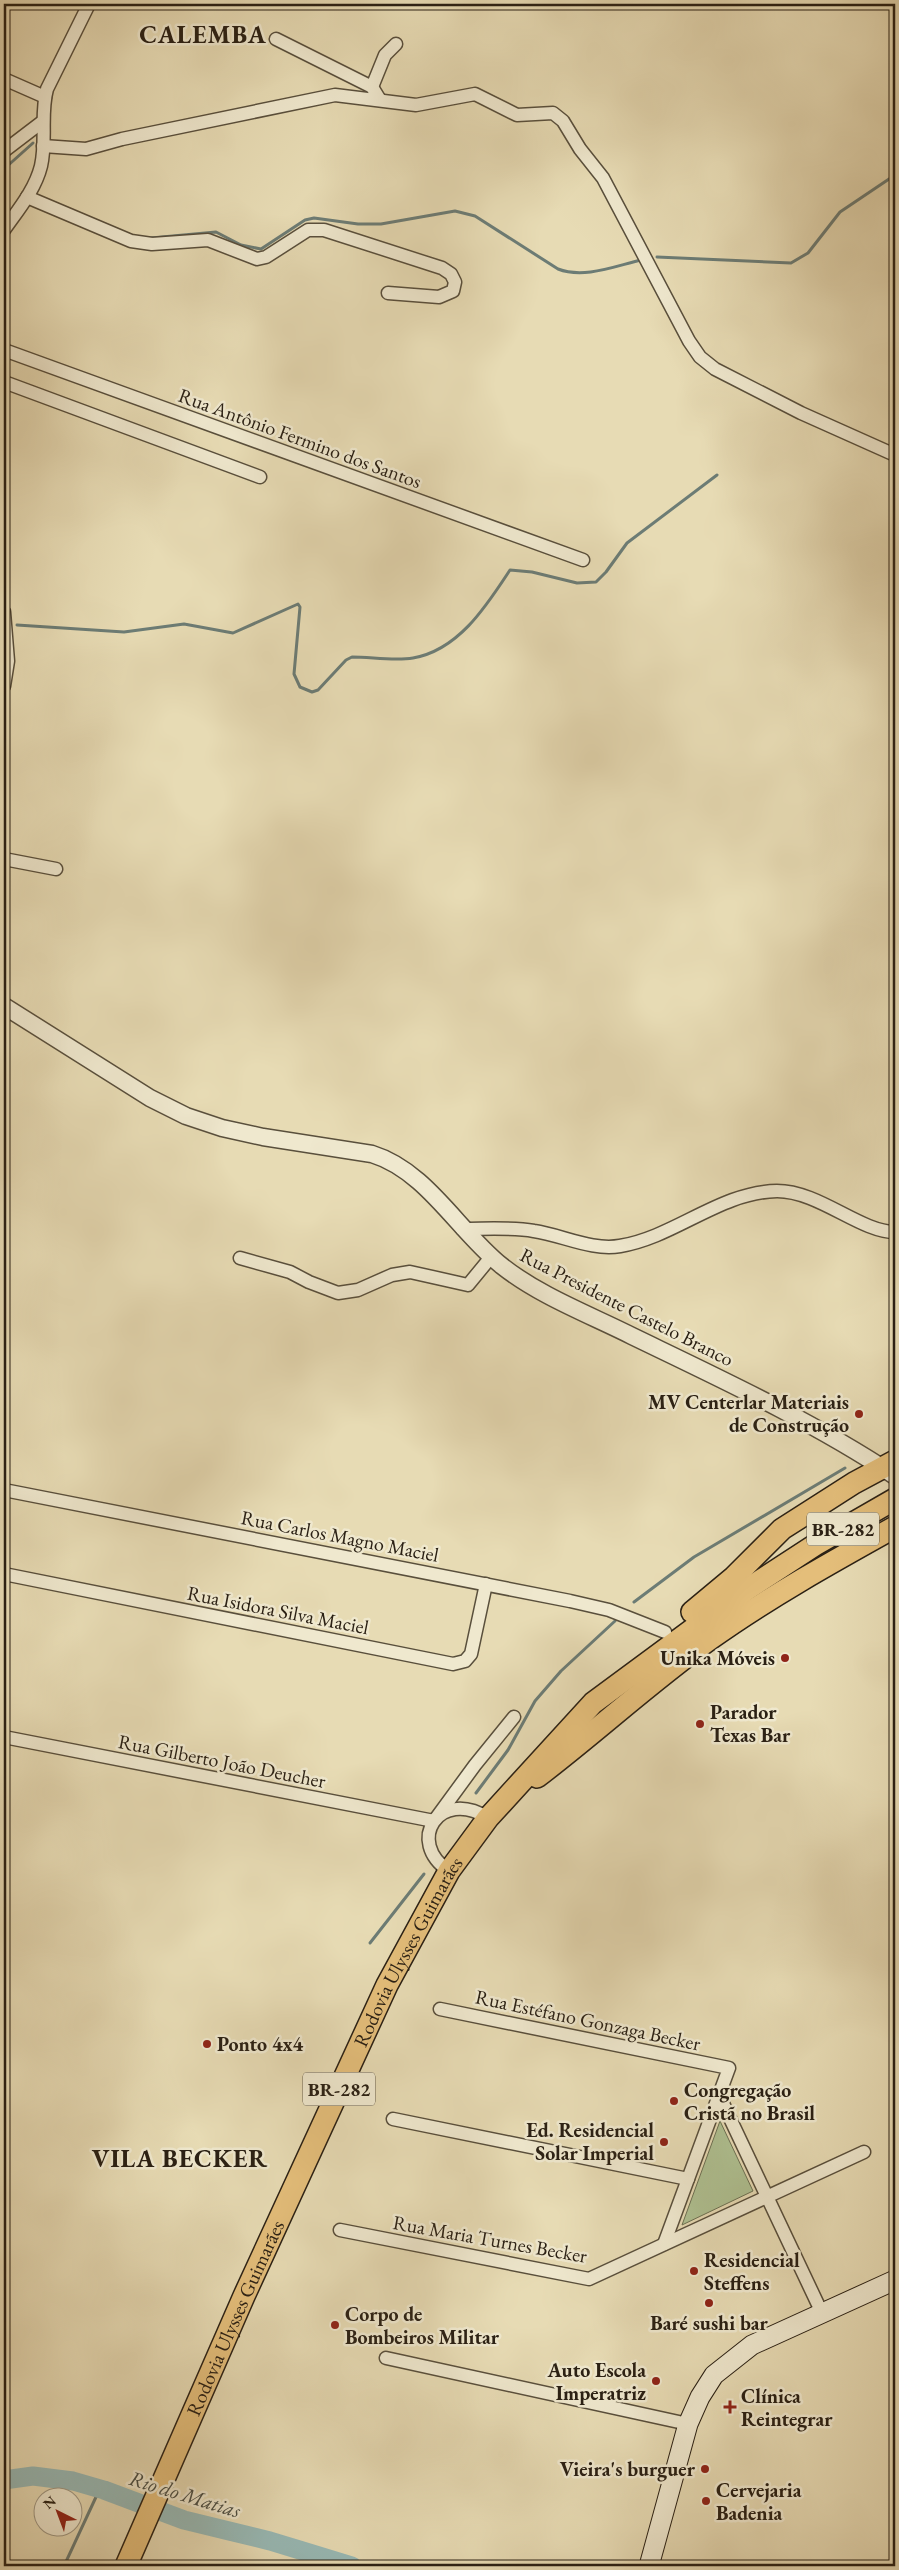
<svg xmlns="http://www.w3.org/2000/svg" width="899" height="2570" font-family="'EB Garamond',serif">
<style>
.green{fill:#afc192;stroke:#6c7053}
.lines{fill:none;stroke-linecap:round;stroke-linejoin:round}
.stream{stroke:#6c7c75;stroke-width:3}
.river{stroke:#98b9b5;stroke-width:19}
.minor-casing{stroke:#594f3c;stroke-width:15}
.tertiary-casing{stroke:#594f3c;stroke-width:19}
.secondary-casing{stroke:#2a2014;stroke-width:21}
.trunk-casing{stroke:#2a2014;stroke-width:24}
.minor{stroke:#efe8ce;stroke-width:12}
.tertiary{stroke:#efe8ce;stroke-width:16}
.secondary{stroke:#efe8ce;stroke-width:19}
.trunk{stroke:#e4be7a;stroke-width:21}
.poi-dot{fill:#8f2418;stroke:#efe8ce;stroke-width:2}
.labels{text-anchor:middle;dominant-baseline:central;stroke-width:5;stroke-linejoin:round;paint-order:stroke}
.shield{fill:#efe8ce;stroke:#655c4c;stroke-width:1}
.shield-label{font-size:19px;font-weight:bold;fill:#2a2014}
.street-label{font-size:20px;fill:#2a2014;stroke:#efe8ce}
.poi-label{font-size:20px;font-weight:bold;fill:#2a2014;stroke:#efe8ce;text-anchor:start}
.water-label{font-size:21px;font-style:italic;fill:#4b4e44;stroke:#efe8ce}
.district-label{font-size:25px;font-weight:bold;letter-spacing:1px;fill:#2a2014;stroke:#efe8ce}
</style>
<rect width="100%" height="100%" fill="#e7dbb4"/>
<filter id="stains"><feTurbulence type="fractalNoise" baseFrequency=".004" numOctaves="4"/><feColorMatrix values="0 0 0 0 .2 0 0 0 0 .09 0 0 0 0 .02 0 0 0 .5 -.17"/></filter>
<radialGradient id="worn" r=".72"><stop offset=".6" stop-color="#630" stop-opacity="0"/><stop offset="1" stop-color="#630" stop-opacity=".3"/></radialGradient>
<!-- green -->
<path class="green" d="M720,2121L753,2191L682,2225Z"/>
<g class="lines">
<!-- stream -->
<g class="stream">
<path d="M4,169L33,143"/>
<path d="M151,238L216,232L241,245L261,249L305,220L314,218L358,224H381L455,211L475,216L558,269C584,279 615,266 641,260"/>
<path d="M657,257L791,263L808,253L840,212L895,175"/>
<path d="M17,625L124,632L184,624L233,633L298,604L300,607L294,674L300,687L312,692L318,690L346,660L352,657C371,657 394,661 413,658C459,650 487,605 510,570L532,572L577,583L596,582L606,572L627,543L717,475"/>
<path d="M634,1602L694,1557L845,1468"/>
<path d="M476,1793L508,1750L535,1701L561,1671L615,1621"/>
<path d="M370,1943L424,1874"/>
<path d="M64,2566L96,2497L104,2490"/>
</g>
<!-- river -->
<path class="river" d="M4,2480L33,2476L73,2481L104,2490L184,2520L270,2541L352,2566"/>
<defs>
<g id="minor">
<path d="M276,39L372,87L380,100"/>
<path d="M4,79L45,97"/>
<path d="M372,87L385,55L396,44"/>
<path d="M43,146L86,149L122,139L335,95L416,105L475,94L517,115L553,113L563,121L580,149L603,178L689,341L700,357L715,369L801,413L895,455"/>
<path d="M4,151L42,122"/>
<path d="M27,197L131,241L152,244L208,240L257,259L266,257L308,230H324L442,268L451,274L455,282L453,291L439,297L388,293"/>
<path d="M4,230C18,210 35,190 41,166C47,140 40,114 47,89L89,4"/>
<path d="M4,350L583,560"/>
<path d="M4,382L260,477"/>
<path d="M4,612L8,661L4,686"/>
<path d="M4,859L56,869"/>
<path d="M462,1229C486,1229 511,1227 534,1231C562,1235 592,1251 620,1246C675,1237 720,1192 777,1191C819,1191 860,1232 895,1232"/>
<path d="M240,1258L290,1272L309,1282L338,1293L358,1290L392,1275L410,1272L468,1285L491,1257"/>
<path d="M4,1490L570,1601L609,1610L665,1632"/>
<path d="M4,1574L453,1664L465,1661L471,1654L486,1584"/>
<path d="M4,1737L434,1821L475,1765L514,1717"/>
<path d="M449,1871C405,1842 439,1787 488,1818"/>
<path d="M440,2009L729,2068L664,2244"/>
<path d="M719,2095L822,2313"/>
<path d="M393,2119L688,2179"/>
<path d="M340,2230L589,2279L864,2152"/>
<path d="M386,2358L688,2424"/>
</g>
<path id="tertiary" d="M4,1006L150,1098L186,1116L222,1128L263,1137L372,1154C427,1171 458,1231 502,1266C540,1296 588,1314 632,1336C721,1379 812,1421 895,1476"/>
<path id="secondary" d="M649,2566L688,2424L700,2397L714,2375L752,2345L895,2280"/>
<g id="trunk">
<path d="M692,1612L734,1577L782,1529L854,1483L895,1461"/>
<path d="M537,1777C596,1732 650,1682 710,1639C769,1597 832,1562 895,1527"/>
<path id="s1" d="M126,2566L244,2296L387,1985L449,1871L488,1818L593,1703L746,1590L815,1545L895,1499"/>
</g>
</defs>
<!-- minor casing -->
<use href="#minor" class="minor-casing"/>
<!-- tertiary casing -->
<use href="#tertiary" class="tertiary-casing"/>
<!-- secondary casing -->
<use href="#secondary" class="secondary-casing"/>
<!-- trunk casing -->
<use href="#trunk" class="trunk-casing"/>
<!-- minor -->
<use href="#minor" class="minor"/>
<!-- tertiary -->
<use href="#tertiary" class="tertiary"/>
<!-- secondary -->
<use href="#secondary" class="secondary"/>
<!-- trunk -->
<use href="#trunk" class="trunk"/>
</g>
<!-- markers -->
<g class="poi-dot">
<circle cx="859" cy="1414" r="5"/>
<circle cx="785" cy="1658" r="5"/>
<circle cx="700" cy="1724" r="5"/>
<circle cx="207" cy="2044" r="5"/>
<circle cx="674" cy="2101" r="5"/>
<circle cx="664" cy="2142" r="5"/>
<circle cx="694" cy="2271" r="5"/>
<circle cx="709" cy="2303" r="5"/>
<circle cx="335" cy="2325" r="5"/>
<circle cx="656" cy="2381" r="5"/>
<path d="M727.5 2399.5h5v5h5v5h-5v5h-5v-5h-5v-5h5z"/>
<circle cx="705" cy="2469" r="5"/>
<circle cx="706" cy="2501" r="5"/>
</g>
<g class="labels">
<!-- shield labels -->
<g class="shield">
<rect x="807" y="1512.5" width="72" height="33" rx="4"/>
<rect x="303" y="2072.5" width="72" height="33" rx="4"/>
</g>
<g class="shield-label">
<text x="843" y="1529">BR-282</text>
<text x="339" y="2089">BR-282</text>
</g>
<!-- street labels -->
<g class="street-label">
<text transform="translate(300 438) rotate(20)">Rua Antônio Fermino dos Santos</text>
<text transform="translate(627 1307) rotate(27)">Rua Presidente Castelo Branco</text>
<text transform="translate(340 1536) rotate(11)">Rua Carlos Magno Maciel</text>
<text transform="translate(278 1610) rotate(11)">Rua Isidora Silva Maciel</text>
<text transform="translate(222 1761) rotate(11)">Rua Gilberto João Deucher</text>
<text stroke="none"><textPath href="#s1" startOffset="676">Rodovia Ulysses Guimarães</textPath></text>
<text transform="translate(588 2020) rotate(12)">Rua Estéfano Gonzaga Becker</text>
<text transform="translate(490 2239) rotate(10)">Rua Maria Turnes Becker</text>
<text stroke="none"><textPath href="#s1" startOffset="271">Rodovia Ulysses Guimarães</textPath></text>
</g>
<!-- poi labels -->
<g class="poi-label">
<text x="849" y="1402" text-anchor="end">MV Centerlar Materiais<tspan x="849" dy="23">de Construção</tspan></text>
<text x="775" y="1658" text-anchor="end">Unika Móveis</text>
<text x="710" y="1712">Parador<tspan x="710" dy="23">Texas Bar</tspan></text>
<text x="217" y="2044">Ponto 4x4</text>
<text x="684" y="2090">Congregação<tspan x="684" dy="23">Cristã no Brasil</tspan></text>
<text x="654" y="2130" text-anchor="end">Ed. Residencial<tspan x="654" dy="23">Solar Imperial</tspan></text>
<text x="704" y="2260">Residencial<tspan x="704" dy="23">Steffens</tspan></text>
<text x="345" y="2314">Corpo de<tspan x="345" dy="23">Bombeiros Militar</tspan></text>
<text x="709" y="2323" text-anchor="middle">Baré sushi bar</text>
<text x="646" y="2370" text-anchor="end">Auto Escola<tspan x="646" dy="23">Imperatriz</tspan></text>
<text x="741" y="2396">Clínica<tspan x="741" dy="23">Reintegrar</tspan></text>
<text x="695" y="2469" text-anchor="end">Vieira's burguer</text>
<text x="716" y="2490">Cervejaria<tspan x="716" dy="23">Badenia</tspan></text>
</g>
<!-- water labels -->
<g class="water-label">
<text transform="translate(185 2494) rotate(17)">Rio do Matias</text>
</g>
<!-- district labels -->
<g class="district-label">
<text x="203" y="34">CALEMBA</text>
<text x="180" y="2158">VILA BECKER</text>
</g>
</g>
<!-- margin -->
<rect width="899" height="2570" fill="none" stroke="#e7dbb4" stroke-width="20"/>
<rect x="5" y="5" width="889" height="2560" fill="none" stroke="#2a2014" stroke-width="2.5"/>
<rect x="10" y="10" width="879" height="2550" fill="none" stroke="#2a2014"/>
<!-- north arrow -->
<g transform="translate(58 2512) rotate(318)"><circle r="24" fill="#efe8ce" stroke="#a09884"/>
<path d="M0-4L9 19L0 12L-9 19Z" fill="#8f2418"/>
<text y="-8" font-size="14" font-weight="bold" text-anchor="middle" fill="#2a2014">N</text>
</g>
<rect width="100%" height="100%" filter="url(#stains)"/>
<rect width="100%" height="100%" fill="url(#worn)"/>
</svg>
